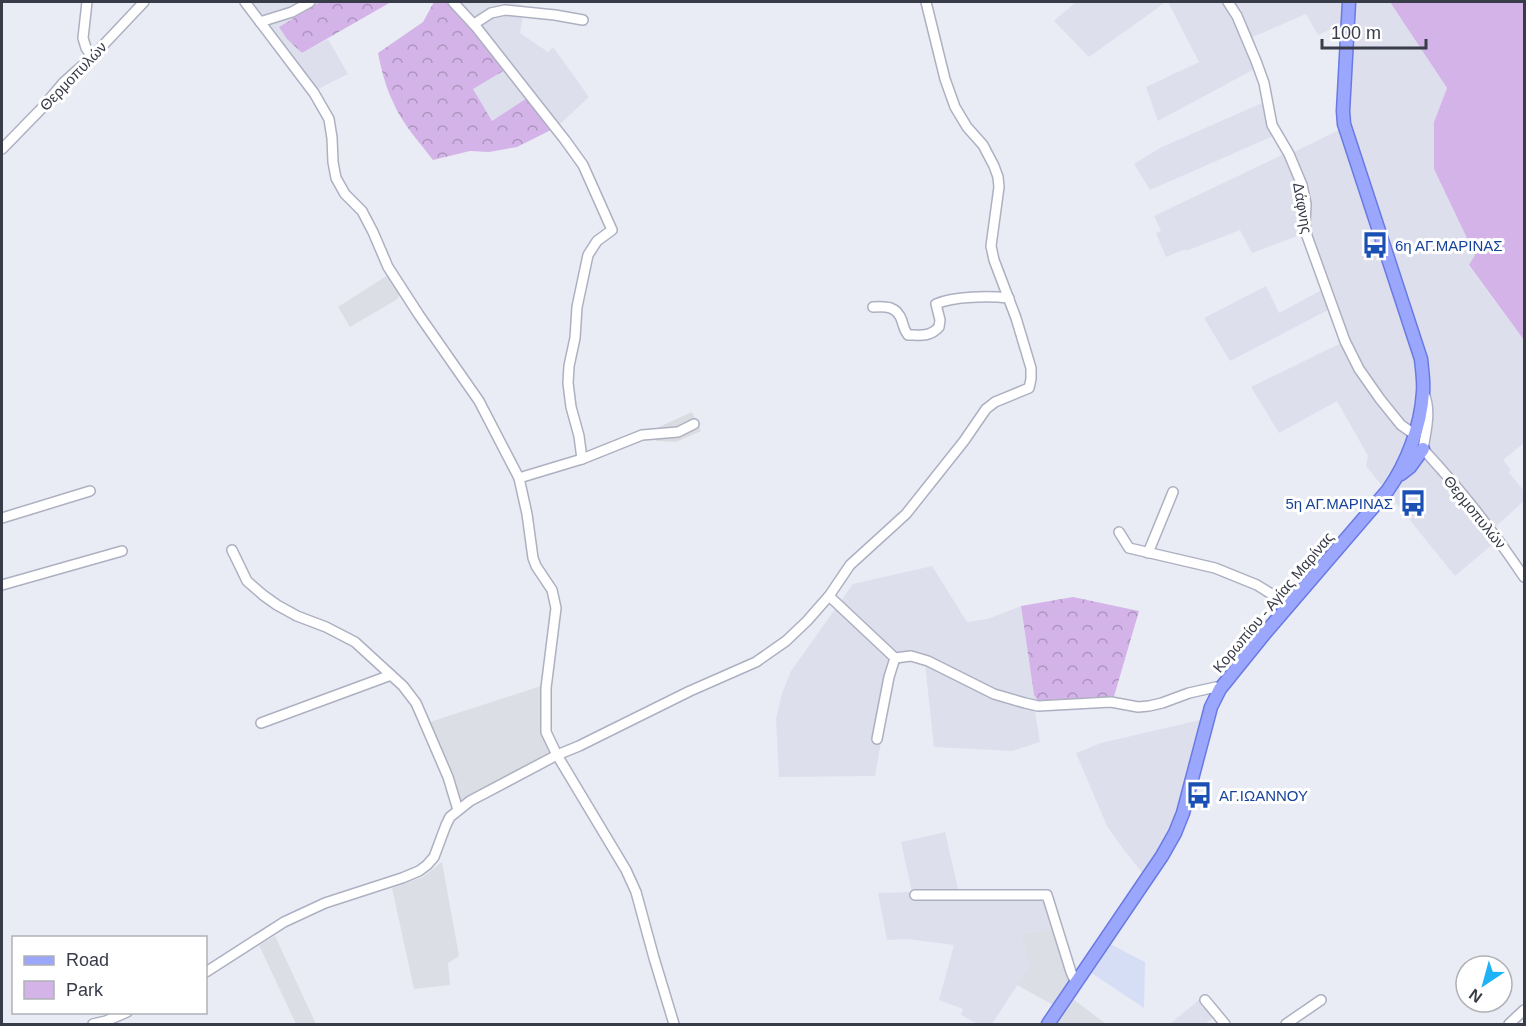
<svg xmlns="http://www.w3.org/2000/svg" width="1526" height="1026" font-family="Arial,sans-serif">
<style>
.residential{fill:#dddfed}
.commercial{fill:#d6def6}
.industrial{fill:#dcdee5}
.green{fill:#d4b4e8}
.forest{fill:url(#forest-crowns)}
.parking{fill:#dbdce1}
.lines{fill:none;stroke-linecap:round;stroke-linejoin:round}
.minor-casing{stroke:#adb0c1;stroke-width:12}
.major-casing{stroke:#6a7ae3;stroke-width:15}
.minor{stroke:#fff;stroke-width:9}
.major{stroke:#9ba7fd;stroke-width:12}
.labels{text-anchor:middle;dominant-baseline:central;stroke-width:6;stroke-linejoin:round;paint-order:stroke}
.street-label{font-size:15px;fill:#383c49;stroke:#fff}
.transit-label{font-size:15px;fill:#164399;stroke:#fff;text-anchor:start}
</style>
<defs>
<pattern id="forest-crowns" width="20" height="18" patternUnits="userSpaceOnUse" patternTransform="scale(1.5)"><rect width="20" height="18" fill="#d4b4e8"/><path d="M2 6a3 3 0 1 1 6 0M12 15a3 3 0 1 1 6 0" fill="none" stroke="#ad94be"/></pattern>
</defs>
<rect width="100%" height="100%" fill="#eaecf5"/>
<!-- residential -->
<g class="residential">
<path d="M248,2H320L280,26L302,53L328,39L348,74L316,90Z"/>
<path d="M449,2H512L525,6L520,33L548,52L553,47L589,97L558,126L492,121L472,89L505,70Z"/>
<path d="M1076,2H1166L1089,57L1054,21Z"/>
<path d="M1168,2H1390L1447,88L1434,122V169L1475,255L1469,266L1524,340V443L1503,460L1511,470L1509,473L1524,491V501L1494,528L1500,538L1455,576L1366,466L1368,456L1337,401L1279,433L1251,387L1341,343L1330,309L1230,361L1204,318L1266,286L1279,313L1322,290L1308,252L1303,234L1252,253L1240,230L1186,251L1185,249L1166,257L1156,233L1161,231L1154,216L1284,154L1273,136L1150,190L1134,164L1160,148L1271,99L1275,124L1292,153L1341,129L1343,24L1318,35L1306,14L1253,37L1262,65L1158,121L1146,87L1199,62Z"/>
<path d="M932,566L967,622L987,619L1021,606L1034,695L1038,701L1035,711L1040,742L1012,751L934,747L925,664L916,661L907,660L898,665L894,669L875,776L779,777L776,719L782,693L791,671L853,584Z"/>
<path d="M1200,720L1190,770L1176,819L1158,855L1144,875L1121,846L1107,826L1076,753L1101,743Z"/>
<path d="M945,832L960,898H1043L1053,929L1021,934L1029,967L992,1024H978L961,1015L963,1009L939,1000L954,945L907,939L887,940L878,893L912,892L901,842Z"/>
<path d="M1200,999L1215,1016L1205,1024H1170Z"/>
</g>
<!-- commercial -->
<path class="commercial" d="M1110,944L1145,962L1144,1008L1090,972Z"/>
<!-- industrial -->
<g class="industrial">
<path d="M388,275L400,295L396,300L350,327L338,307Z"/>
<path d="M544,685L553,753L461,807L427,723Z"/>
<path d="M442,862L459,956L448,963L450,985L414,989L392,888L423,877Z"/>
<path d="M1053,929L1072,982L1055,1006L1017,985L1029,967L1021,934Z"/>
<path d="M275,936L316,1024H317H296L259,945Z"/>
<path d="M1073,999L1106,1024H1058L1056,1023Z"/>
</g>
<!-- green -->
<path class="green" d="M1390,2H1524V340L1469,265L1475,255L1434,169V122L1447,88Z"/>
<!-- forest -->
<g class="forest">
<path d="M320,2H391L302,53L287,39L279,27Z"/>
<path d="M434,2H449L472,27L505,70L473,89L492,121L527,98L553,129L517,147L489,152L470,151L433,160C420,143 401,122 393,102C386,88 381,69 378,53L423,22Z"/>
<path d="M1073,597L1139,611L1113,700L1100,698L1038,701L1034,695L1021,606Z"/>
</g>
<!-- parking -->
<path class="parking" d="M692,412L701,431L676,442L656,441L650,431Z"/>
<g class="lines">
<defs>
<g id="minor">
<path d="M87,2L83,38L86,48L92,57"/>
<path d="M245,2L314,93L329,119L332,138L333,162L336,178L345,194L362,211L373,232L388,267L419,315L479,401L519,478L527,514L533,558L536,566L552,590L556,608L546,688V732L557,755L626,870L636,892L654,958L674,1024"/>
<path d="M453,2L477,28L565,140L583,165L612,230L597,241L588,255L577,307L575,338L569,366L568,383L571,407L579,436L582,459"/>
<path d="M1228,2L1237,16L1256,61L1264,83L1272,125L1289,154L1302,185L1306,204L1305,224L1307,236L1345,341L1359,369L1380,399L1401,425L1414,434"/>
<path d="M260,22L292,12L310,2"/>
<path d="M474,24L491,13L505,10L555,15L583,20"/>
<path d="M2,149L42,108L64,82L92,57L144,2"/>
<path d="M873,307C886,306 897,306 902,321C904,328 904,330 908,335C921,335 930,337 939,327L940,320L936,304C954,296 989,296 1009,298"/>
<path d="M1423,391C1432,410 1426,430 1423,449C1460,489 1494,532 1524,577"/>
<path d="M519,478L582,459L642,435L678,432L694,424"/>
<path d="M2,518L90,491"/>
<path d="M1119,532L1129,548L1215,568L1257,585L1289,605"/>
<path d="M232,550L247,581L263,595L277,605L297,616L326,627L355,642L403,686L416,703L423,719L448,777L458,810"/>
<path d="M1148,553L1173,492"/>
<path d="M2,585L122,551"/>
<path d="M829,596L895,658L911,656L928,661L994,694L1025,703L1038,706L1111,702L1138,707L1149,706L1162,703L1189,693L1216,687L1220,689"/>
<path d="M261,723L391,675"/>
<path d="M877,739L889,677L895,658"/>
<path d="M915,895H1047L1071,972L1076,983"/>
<path d="M206,972L284,922L325,903L402,878L419,871L427,865L434,857L446,825L450,817L470,801L557,755L579,746L690,691L756,662L786,641L807,621L829,596L850,565L906,514L964,441L986,409L995,402L1029,388L1031,379V368L1016,318L994,260L991,246L999,187L998,177L994,166L983,145L967,127L955,107L945,79L926,2"/>
<path d="M1205,1000L1225,1024"/>
<path d="M93,1024L106,1021L127,1012"/>
<path d="M1286,1024L1321,1000"/>
<path d="M1509,1024L1524,1010"/>
</g>
<g id="major">
<path d="M1401,474L1410,467L1423,449"/>
<path d="M1048,1024L1162,856L1175,833L1183,813L1211,707L1220,689L1266,632L1388,490C1407,463 1421,426 1423,392C1424,381 1422,370 1421,359L1344,124L1343,111L1349,2"/>
</g>
</defs>
<!-- minor casing -->
<use href="#minor" class="minor-casing"/>
<!-- major casing -->
<use href="#major" class="major-casing"/>
<!-- minor -->
<use href="#minor" class="minor"/>
<!-- major -->
<use href="#major" class="major"/>
</g>
<!-- icons -->
<defs>
<symbol id="bus-bare" viewBox="-9 -9 18 18"><path d="M-5-6H5V4H4V6H2V4H-2V6H-4V4H-5ZM-3.5-4V0h7V-4ZM-3.5 1.2v1.5H-2V1.2ZM2 1.2v1.5H3.5V1.2Z" fill="#1a4fb4" stroke="#fff" stroke-width="2.5" paint-order="stroke"/></symbol>
</defs>
<g fill-rule="evenodd">
<use href="#bus-bare" x="1356" y="226" width="38" height="38"/>
<use href="#bus-bare" x="1394" y="484" width="38" height="38"/>
<use href="#bus-bare" x="1180" y="776" width="38" height="38"/>
</g>
<g class="labels">
<!-- street labels -->
<g class="street-label">
<text transform="translate(73 76) rotate(-46)">Θερμοπυλών</text>
<text transform="translate(1303 208) rotate(80)">Δάφνης</text>
<text transform="translate(1475 512) rotate(51)">Θερμοπυλών</text>
<text transform="translate(1273 602) rotate(-50)">Κορωπίου - Αγίας Μαρίνας</text>
</g>
<!-- transit labels -->
<g class="transit-label">
<text x="1395" y="245">6η ΑΓ.ΜΑΡΙΝΑΣ</text>
<text x="1393" y="503" text-anchor="end">5η ΑΓ.ΜΑΡΙΝΑΣ</text>
<text x="1219" y="795">ΑΓ.ΙΩΑΝΝΟΥ</text>
</g>
</g>
<!-- border -->
<rect width="1526" height="1026" fill="none" stroke="#383c49" stroke-width="6"/>
<!-- legend -->
<rect x="12" y="936" width="195" height="78" fill="#ffffff" stroke="#afb1b6" stroke-width="1.5"/>
<rect x="24" y="956" width="30" height="9" fill="#9ba7fd" stroke="#afb1b6" stroke-width="1.5"/>
<text x="66" y="966" font-size="18" fill="#383c49">Road</text>
<rect x="24" y="981" width="30" height="18" fill="#d4b4e8" stroke="#afb1b6" stroke-width="1.5"/>
<text x="66" y="996" font-size="18" fill="#383c49">Park</text>
<!-- north arrow -->
<g transform="translate(1484 984) rotate(216)"><circle r="28" fill="#ffffff" stroke="#afb1b6" stroke-width="1.5"/>
<path d="M0-4.5L10 22L0 15L-10 22Z" fill="#1fb2f7"/>
<text y="-9" font-size="16" font-weight="bold" text-anchor="middle" fill="#383c49">N</text>
</g>
<!-- scale -->
<path d="M1322 39v9h104v-9" fill="none" stroke="#383c49" stroke-width="3"/>
<text x="1331" y="39" font-size="18" fill="#383c49" stroke="#ffffff" stroke-width="4.5" paint-order="stroke">100 m</text>
</svg>
